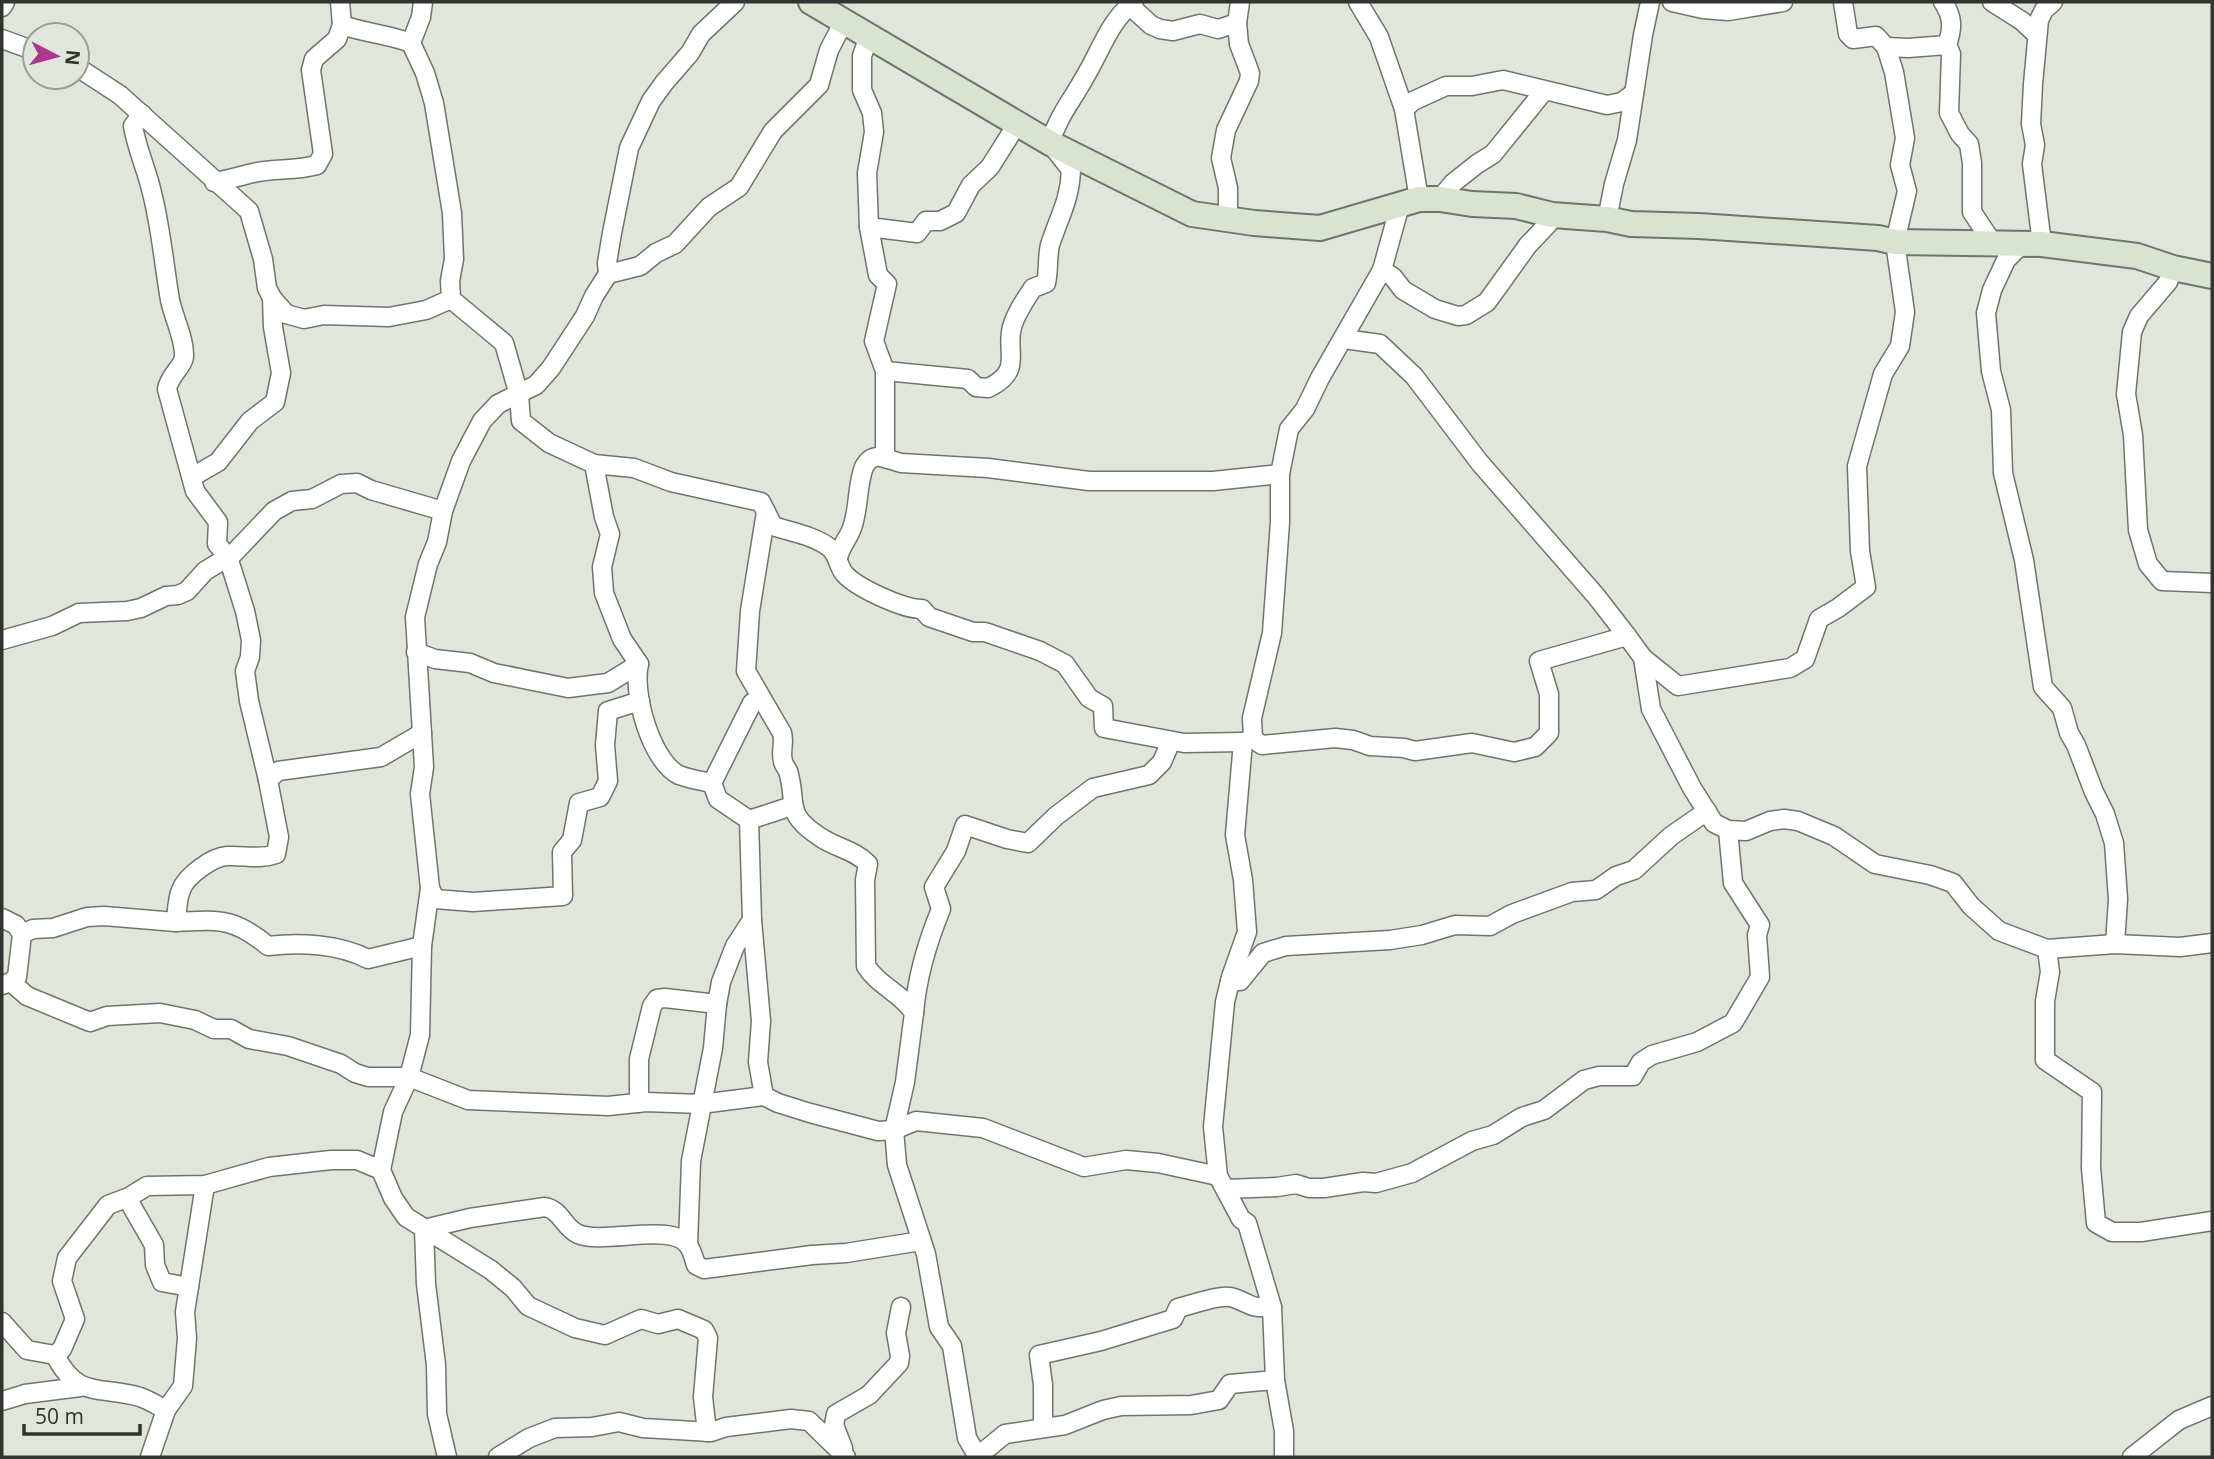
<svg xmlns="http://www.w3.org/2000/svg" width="2214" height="1459" font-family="'Open Sans',sans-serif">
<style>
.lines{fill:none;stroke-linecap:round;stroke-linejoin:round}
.street-casing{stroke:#70756c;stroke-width:21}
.secondary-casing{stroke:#70756c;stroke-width:28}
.street{stroke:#fff;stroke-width:18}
.secondary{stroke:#dae3d0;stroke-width:24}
</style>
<rect width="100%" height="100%" fill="#e0e6db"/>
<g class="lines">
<defs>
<g id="street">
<path d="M340,2L342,25C365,33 387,34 411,43L425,73L434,103L452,213L454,259L450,281L451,299"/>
<path d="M1358,2L1379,37L1404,109L1419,199"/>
<path d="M1672,2L1703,9L1728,11L1783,2"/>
<path d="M1843,2L1848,34L1853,39L1876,36L1886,47L1908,48L1947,45C1953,28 1953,17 1943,2"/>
<path d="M1992,2L2022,21L2037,35"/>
<path d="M1129,5L1151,25L1160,29L1173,31L1200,24L1218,29L1237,23L1240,2"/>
<path d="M2,7L5,2"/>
<path d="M869,36L862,56V90L872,113L874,132L867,173L869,227L917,233L926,221H940L956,213L971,185L990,167L1017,124"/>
<path d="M2,39L35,51"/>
<path d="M411,43L421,17L423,2"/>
<path d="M1947,45L1951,54L1949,113L1960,134L1969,144L1972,163V212L1992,242"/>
<path d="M77,67L120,95L249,211L263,259L267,288L272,298L273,327L281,373L275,402L250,421L218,462L192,477"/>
<path d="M1404,109L1413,101L1446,86H1472L1503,80L1607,105L1622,102L1634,93"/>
<path d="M142,114L133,126C137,150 147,170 152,193C161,228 164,265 170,300C174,319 185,339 184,357C183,367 170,374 167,389L195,491L218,522L217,544L228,557L245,611L251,640L250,657L245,671L249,701L268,780"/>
<path d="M214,182C228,180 240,176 253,173C274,168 295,171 317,165L323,154L311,70L314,59L337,39L342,25"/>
<path d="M1440,199L1453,183L1477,164L1493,154L1544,91"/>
<path d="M1228,219V188L1221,158L1226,130L1249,81L1250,73L1239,44L1237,23"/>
<path d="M1607,219L1614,184L1627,140L1643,35L1650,2"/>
<path d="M869,227L878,275L887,284L874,341L885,371V453L888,459L901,463L988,468L1089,481H1213L1280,474"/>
<path d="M2023,243L2006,260L1992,290L1986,313L1991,371L2001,410L2003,473L2024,560L2043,687L2062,708L2069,733L2076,745L2094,792L2105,814L2114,843L2118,899L2115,944"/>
<path d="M2042,244L2032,164L2035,145L2031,124L2033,84L2039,20L2044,10L2053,2"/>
<path d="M2173,268L2168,282L2139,316L2132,332L2126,394L2133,435L2138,530L2148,564L2162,581L2212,583"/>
<path d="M1382,270L1393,277L1403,290L1435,309L1458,316L1466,315L1487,302L1528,245L1548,224L1552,215"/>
<path d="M608,274L607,263L612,233L629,148L651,101L664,83L690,53L701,34L735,2"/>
<path d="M272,298L286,314L304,319L324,315L389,317L426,310L451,299L504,343L519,395L521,421L549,443L594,464L634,468L671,482L761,502L773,526C791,532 815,536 830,548C837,554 838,564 843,572C854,587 903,609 922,609L929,617L973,632H985L1040,651L1065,664L1089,698L1103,706L1104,728L1184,743L1243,742"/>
<path d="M1344,339L1380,344L1414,376L1480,463L1596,596L1627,636L1643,658L1651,709L1692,788L1714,823L1728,830L1746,831L1770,821L1784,819L1798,821L1834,836L1875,864L1930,875L1953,883L1971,906L1999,931L2047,949L2050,972L2045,1001V1060L2092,1092L2091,1168L2096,1223L2112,1232H2141L2212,1221"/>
<path d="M885,371L968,379L976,387L988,388C1024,371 1005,352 1012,327C1016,313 1025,300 1033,288L1046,283C1049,270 1047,257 1050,245C1059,217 1070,200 1071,170L1050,143C1059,114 1072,101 1086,75C1101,50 1110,20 1134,2"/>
<path d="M594,464L604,517L610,534L602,567L604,593L622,639L639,664C632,693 651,761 679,775C689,779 702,781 712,783L718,799L749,820L792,806"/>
<path d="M766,512L750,611L746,671L782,733C785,743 780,752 783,761C783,764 786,767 788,771C798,804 783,813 820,837C836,848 855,850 868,864L865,880L866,966C878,986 902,993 914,1013L905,1082L894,1130"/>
<path d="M838,558C840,547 848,539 852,528C859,509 857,484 864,467C870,456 877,455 888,459"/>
<path d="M2,640L52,626L79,613L127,611L141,608L166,596L178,595L187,591L205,571L233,554L274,511L292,501L312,499L341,484L357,483L371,490L443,511"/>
<path d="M416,652L435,659L470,663L494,673L568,688L608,683L639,664"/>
<path d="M1643,658L1678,686L1790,668L1805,659L1819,619L1838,608L1866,587L1860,551L1857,466L1883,374L1900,346L1905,312L1895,242L1907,191L1900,165L1905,138L1894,72L1886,47"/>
<path d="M1253,739L1262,745L1335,738L1353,740L1370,746L1404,748L1415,751L1472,743L1514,752L1535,747L1549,733V694L1539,661L1627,636"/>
<path d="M712,783L752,703L761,698"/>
<path d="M430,888L435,899L473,902L563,896L562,852L572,840L579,803L600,797L608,781L605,745L608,711L640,701"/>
<path d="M2,918L16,925L22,934"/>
<path d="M752,920L761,1021L758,1062L764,1096"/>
<path d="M176,922C219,920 233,917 268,946C300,942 339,944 368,959L422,946"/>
<path d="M2047,949L2115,944L2180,947L2212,943"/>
<path d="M1230,981H1240L1263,953L1286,946L1390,940L1422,935L1455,925L1490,926L1512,914L1572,892L1596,890L1616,876L1634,870L1671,836L1707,811"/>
<path d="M11,982L27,996L90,1022L107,1016L160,1013L195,1020L214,1029H231L249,1039L288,1046L341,1064L355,1073L368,1077H409L468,1100L608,1106L646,1102L701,1104L764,1096L778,1103L810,1113L878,1131L894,1130L897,1165L926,1254L939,1327L952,1346L967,1438L978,1457"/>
<path d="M2,985L11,982L17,977L22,934L33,929L53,928L87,917L104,916L176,922C177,912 177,899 181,890C186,876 212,857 227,856C244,855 260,860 276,854L279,837L268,780L278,771L381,757L422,733"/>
<path d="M914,1013C917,976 927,943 941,909L934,887L956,851L965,825L1007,839L1028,843L1056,816L1093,788L1149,775L1162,762L1171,741"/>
<path d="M639,1103V1059L652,1006L657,999L665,998L717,1004L721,982L735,946L752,920L749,820"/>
<path d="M894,1130L916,1121L983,1128L1084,1167L1126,1160L1158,1163L1218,1176"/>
<path d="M1225,1189L1277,1187L1296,1184L1309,1188H1324L1363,1182L1376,1183L1412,1173L1472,1141L1493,1135L1522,1117L1544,1110L1584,1080L1599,1076H1633L1641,1062L1652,1055L1697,1042L1733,1023L1760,977L1757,935L1760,925L1733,883L1728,830"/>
<path d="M127,1198L154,1245L155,1265L162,1282L189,1287"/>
<path d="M688,1245L691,1161L713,1048L717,1004"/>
<path d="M2,1322L27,1350L55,1355L62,1349L75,1319L62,1281L67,1258L108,1205L129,1197L147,1186L205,1185L269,1167L331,1160H357L381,1170"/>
<path d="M55,1355C78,1400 99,1385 140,1397C149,1400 158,1406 166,1410L183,1386L187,1338L185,1312L205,1185"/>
<path d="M2,1401L25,1394L80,1387"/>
<path d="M1043,1428V1385L1039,1355L1101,1341L1173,1319L1178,1308C1191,1305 1222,1293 1234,1298C1254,1305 1247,1308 1272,1307"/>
<path d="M707,1432L703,1397L708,1338L704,1330L678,1319L658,1324L641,1319L605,1335L575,1328L528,1306L513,1288L491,1270L406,1217L393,1198L381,1170L393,1112L409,1077L420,1035L422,946L430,888L420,794L424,767L415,617L428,564L437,542L443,511L461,461L482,421L498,404L536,385L551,368L585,316L594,296L608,274L640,266L656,253L675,244L709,207L739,187L773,131L819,85L829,50L843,23"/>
<path d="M843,1448L834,1425L836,1414L869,1395L899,1363L900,1356L896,1333L901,1307"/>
<path d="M150,1457L166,1410"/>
<path d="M447,1457L437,1414L436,1365L426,1284L424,1229L470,1218L545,1207C561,1210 564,1228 578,1234C603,1245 672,1222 688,1245C692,1250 694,1259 696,1265L704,1269L812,1255L846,1253L921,1241"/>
<path d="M498,1457L529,1438L555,1428L592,1427L619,1422L643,1428L711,1432L726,1427L791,1419L809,1421L846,1457"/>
<path d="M977,1457L1005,1434L1065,1425L1103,1410L1121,1406L1191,1405L1219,1400L1230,1384L1275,1380"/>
<path d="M1284,1457V1431L1275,1380L1272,1307L1247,1223L1241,1219L1218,1176L1213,1127L1225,1002L1231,977L1247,932L1243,880L1235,835L1243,742L1253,739L1252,718L1272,633L1280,522V474L1289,429L1305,409L1320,378L1382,270L1400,205"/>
<path d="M2132,1457L2179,1420L2212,1406"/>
</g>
<path id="secondary" d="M811,2L1050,143L1192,214L1254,223L1320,228L1419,199H1440L1472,204L1516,206L1552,215L1607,219L1631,224L1699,226L1878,238L1895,242L2042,244L2137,256L2173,268L2212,276"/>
</defs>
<!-- street casing -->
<use href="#street" class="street-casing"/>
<!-- secondary casing -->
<use href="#secondary" class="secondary-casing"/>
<!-- street -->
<use href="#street" class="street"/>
<!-- secondary -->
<use href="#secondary" class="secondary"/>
</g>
<!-- border -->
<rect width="2214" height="1459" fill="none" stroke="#313430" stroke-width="7"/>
<!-- north arrow -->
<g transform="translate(56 56) rotate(96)"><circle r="33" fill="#e0e6db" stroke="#9a9f97" stroke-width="2"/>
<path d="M0-5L12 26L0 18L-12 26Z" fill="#ae378e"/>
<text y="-10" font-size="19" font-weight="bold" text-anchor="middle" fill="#313430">N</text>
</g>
<!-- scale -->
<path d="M24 1424v10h116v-10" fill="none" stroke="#313430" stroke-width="3.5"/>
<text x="35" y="1424" font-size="21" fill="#313430" stroke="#e0e6db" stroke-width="5" paint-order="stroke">50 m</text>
</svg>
